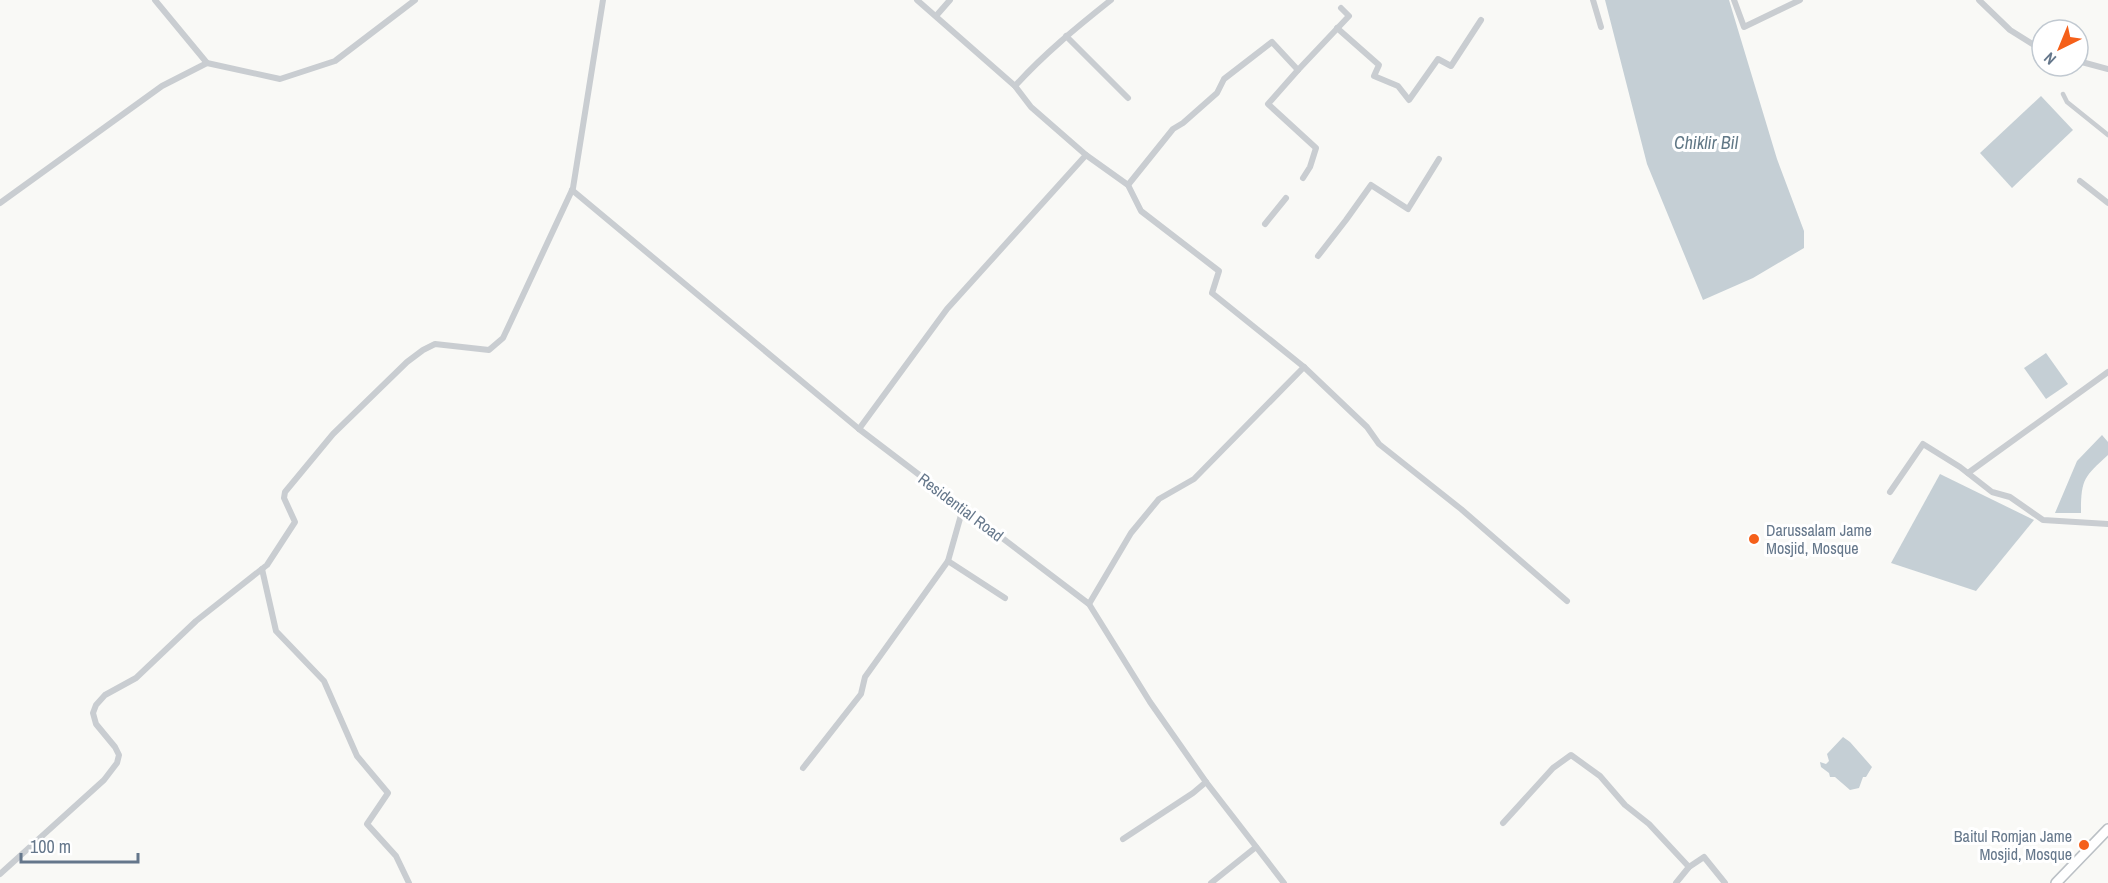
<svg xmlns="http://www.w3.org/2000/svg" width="2108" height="883" font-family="'Archivo Narrow',sans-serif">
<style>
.water{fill:#c5cfd5}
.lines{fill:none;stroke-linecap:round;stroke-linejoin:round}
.secondary-casing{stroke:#bbc0c5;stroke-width:12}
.pedestrian{stroke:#c9cdd1;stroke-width:4.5}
.minor{stroke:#c9cdd1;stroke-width:6}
.secondary{stroke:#fff;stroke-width:9}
.poi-dot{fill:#f5601a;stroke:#fff;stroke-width:2}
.labels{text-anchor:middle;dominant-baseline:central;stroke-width:6;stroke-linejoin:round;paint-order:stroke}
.street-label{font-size:16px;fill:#65778b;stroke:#fff}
.poi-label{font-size:16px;fill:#65778b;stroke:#fff;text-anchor:start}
.water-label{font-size:18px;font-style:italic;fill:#617886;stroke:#fff}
</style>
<rect width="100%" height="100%" fill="#f9f9f6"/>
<!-- water -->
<g class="water">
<path d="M1605,0H1729L1777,159L1804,231V248L1753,278L1703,300L1647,164Z"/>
<path d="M2041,96L2073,130L2012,188L1980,153Z"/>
<path d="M2046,353L2068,384L2046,399L2024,368Z"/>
<path d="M2102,435L2108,442V455C2084,477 2081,479 2081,513H2055L2077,461Z"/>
<path d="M1940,474L2034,520L1976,591L1891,563Z"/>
<path d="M1843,737L1850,742L1872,767L1866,777H1863L1859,788L1850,790L1835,777H1830L1829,773L1821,767L1820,762L1826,764L1829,761L1827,754Z"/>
</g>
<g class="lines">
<defs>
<path id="secondary" d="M2056,883L2108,829"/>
</defs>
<!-- secondary casing -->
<use href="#secondary" class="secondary-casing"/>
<!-- pedestrian -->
<path class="pedestrian" d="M2063,94L2067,102L2108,135"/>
<!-- minor -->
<g class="minor">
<path d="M155,0L207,63L280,79L335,61L415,0"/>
<path d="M917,0L1015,86"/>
<path d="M1593,0L1601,27"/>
<path d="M1734,0L1744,27L1800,0"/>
<path d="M1979,0L2010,30L2042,50"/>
<path d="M936,16L950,0"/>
<path d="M1337,28L1379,65L1374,76L1398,86L1409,100L1438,59L1451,66L1481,20"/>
<path d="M1066,36L1128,98"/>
<path d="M2078,61L2108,69"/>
<path d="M1298,70L1268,104L1316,148L1310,167L1303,178"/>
<path d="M1086,155L1128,185L1141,211L1219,271L1212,293L1304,367L1367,427L1379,444L1461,509L1567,601"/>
<path d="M2080,181L2108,203"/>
<path d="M1128,185L1173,129L1183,123L1217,93L1224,79L1272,42L1298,70L1349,16L1341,8"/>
<path d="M572,190L859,429L1089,604L1150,702L1206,782L1284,883"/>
<path d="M0,203L162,86L207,63"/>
<path d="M1265,224L1286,198"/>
<path d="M1318,256L1346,220L1371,185L1408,209L1439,159"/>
<path d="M859,429L947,309L1086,155L1031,107L1015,86C1044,54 1077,27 1111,0"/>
<path d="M1968,473L2108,372"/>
<path d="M1890,492L1923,444L1960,467L1992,492L2010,497L2043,520L2108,524"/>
<path d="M948,561L1005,598"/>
<path d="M262,569L276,631L324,681L357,756L388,793L367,824L396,856L409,883"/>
<path d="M1089,604L1131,533L1159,499L1194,479L1304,367"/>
<path d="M803,768L861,694L865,677L948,561L963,508"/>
<path d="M1503,823L1553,768L1571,755L1600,776L1625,805L1649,824L1689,867"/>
<path d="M1123,839L1193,793L1206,782"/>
<path d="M0,874L104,780L117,763L119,755L115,747L96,724L93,713L96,705L105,695L136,678L196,621L267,565L295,522L284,498L285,492L333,434L407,362L423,350L435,344L489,350L503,338L573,188L603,0"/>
<path d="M1211,883L1256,847"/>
<path d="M1676,883L1689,867L1704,857L1725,883"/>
</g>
<!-- secondary -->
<use href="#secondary" class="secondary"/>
</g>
<!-- markers -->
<g class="poi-dot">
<circle cx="1754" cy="539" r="6"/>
<circle cx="2084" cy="845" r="6"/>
</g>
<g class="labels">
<!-- street labels -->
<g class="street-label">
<text transform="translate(961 507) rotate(37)">Residential Road</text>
</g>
<!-- poi labels -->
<g class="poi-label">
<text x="1766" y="530">Darussalam Jame<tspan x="1766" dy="18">Mosjid, Mosque</tspan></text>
<text x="2072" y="836" text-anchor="end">Baitul Romjan Jame<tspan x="2072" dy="18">Mosjid, Mosque</tspan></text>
</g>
<!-- water labels -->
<g class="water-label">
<text x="1706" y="142">Chiklir Bil</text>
</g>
</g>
<!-- north arrow -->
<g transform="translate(2060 48) rotate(223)"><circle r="28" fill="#ffffff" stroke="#c1c9d1" stroke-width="1.5"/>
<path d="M0-4.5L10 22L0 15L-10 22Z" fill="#f5601a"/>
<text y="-9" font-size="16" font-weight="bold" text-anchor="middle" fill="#65778b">N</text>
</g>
<!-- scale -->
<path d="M21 853v9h117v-9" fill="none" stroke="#65778b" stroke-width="3"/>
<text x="30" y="853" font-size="18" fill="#65778b" stroke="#ffffff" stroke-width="4.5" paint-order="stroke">100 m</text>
</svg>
